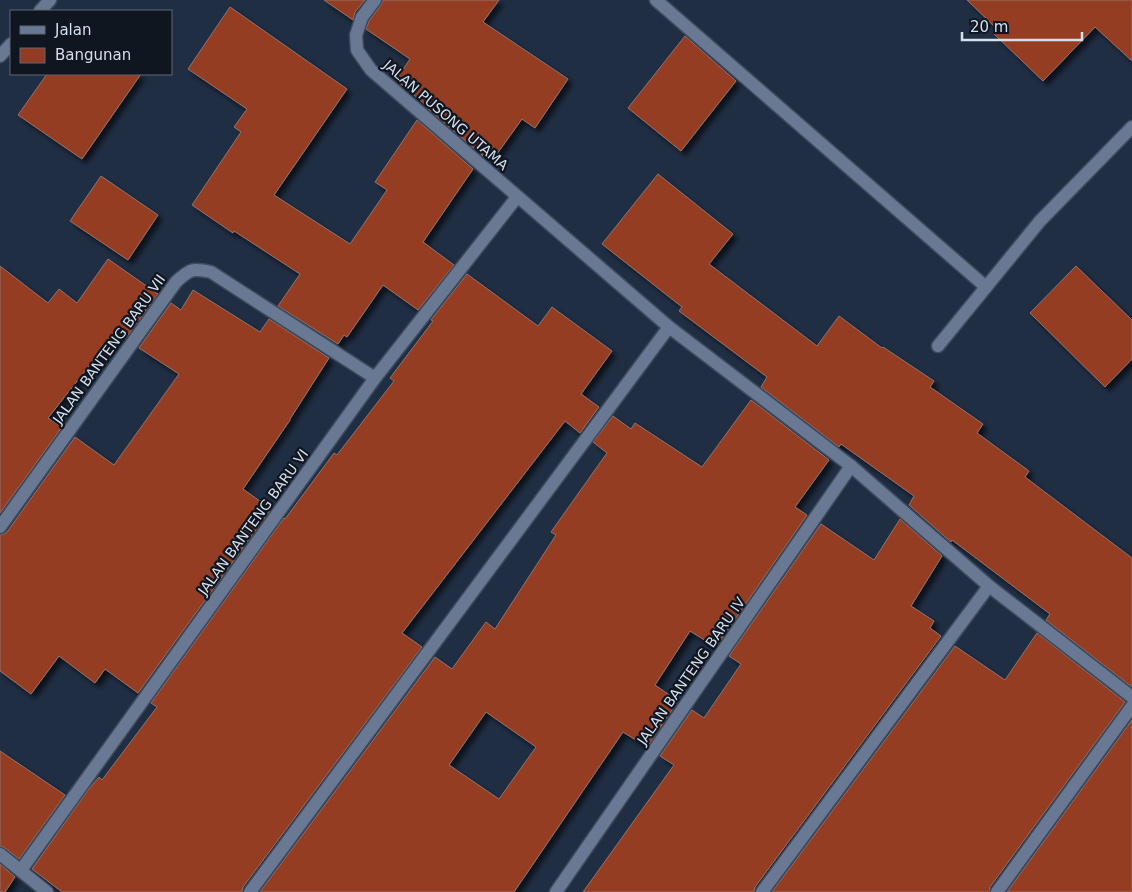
<svg xmlns="http://www.w3.org/2000/svg" width="1132" height="892" viewBox="0 0 1132 892" font-family="'DejaVu Sans',sans-serif">
<style>
.building{fill:#943c23;stroke:#94736a;fill-rule:evenodd;filter:url(#shadow)}
.lines{fill:none;stroke-linecap:round;stroke-linejoin:round}
.street-casing{stroke:#3e4a5d;stroke-width:15}
.street{stroke:#697993;stroke-width:12}
.labels{text-anchor:middle;dominant-baseline:central;stroke-width:4.5;stroke-linejoin:round;paint-order:stroke}
.street-label{font-size:14px;fill:#d5dfed;stroke:#101620}
</style>
<defs>
<filter id="shadow"><feDropShadow dx="4.5" dy="4.5" stdDeviation="2.5" flood-color="#0009"/></filter>
</defs>
<rect width="100%" height="100%" fill="#202e44"/>
<g class="building">
<path d="M324,0H365L355,12L353,20Z"/>
<path d="M383,0H499L483,22L568,79L535,128L522,119L494,158L485,152L483,156L426,107L427,106L396,80L410,59L366,29L369,21L381,5Z"/>
<path d="M967,0H1132V61L1095,27L1043,81L994,34L998,30Z"/>
<path d="M230,7L347,89L274,195L350,244L387,190L375,182L417,120L473,169L423,242L454,265L418,310L383,285L347,337L344,335L338,344L278,306L300,274L234,231L233,233L192,205L241,132L234,127L247,109L188,69Z"/>
<path d="M685,36L736,81L681,151L628,108Z"/>
<path d="M47,74H141L82,159L18,115Z"/>
<path d="M658,174L733,234L709,264L817,346L839,316L882,348L883,347L934,381L930,387L983,424L977,433L1029,471L1025,477L1132,558V687L1046,620L1050,614L952,540L951,542L909,505L914,496L841,444L839,447L761,387L767,377L679,311L682,307L602,244Z"/>
<path d="M101,176L158,215L128,260L70,221Z"/>
<path d="M108,259L158,294L125,339L115,333L48,418L62,427L0,513V266L48,303L59,289L77,303Z"/>
<path d="M1076,266L1132,320V359L1105,387L1030,313Z"/>
<path d="M467,274L538,326L552,307L612,351L581,394L599,407L580,433L565,421L402,633L422,647L243,887L242,892H62L32,869L88,790L99,777L102,780L157,707L151,703L284,518L285,519L334,453L337,455L394,381L390,378L433,321L431,320Z"/>
<path d="M193,290L260,332L269,319L329,358L290,419V420L243,489L271,509L138,693L105,669L95,683L59,656L31,694L0,671V535L4,534L7,532L75,437L114,465L179,374L139,348L171,303L181,310Z"/>
<path d="M751,400L829,460L795,507L807,515L716,647L690,631L655,685L678,701L647,747L623,732L514,892H260L435,657L452,669L486,622L495,629L556,535L551,532L607,453L593,442L613,416L631,429L635,423L702,467ZM486,712L536,747L499,799L449,765Z"/>
<path d="M900,519L942,556L911,606L934,621L930,628L941,636L755,887L754,892H583L674,765L660,756L692,710L704,718L741,664L729,656L821,524L874,560Z"/>
<path d="M1037,633L1125,702L990,887L989,892H772L955,646L1005,680Z"/>
<path d="M1132,720V892H1007Z"/>
<path d="M0,751L65,795L19,859L5,848L0,846Z"/>
<path d="M0,864L15,877L5,892H0Z"/>
</g>
<g class="lines">
<defs>
<g id="street">
<path d="M375,0L362,17L356,35L357,50L371,70L669,327L851,466L989,586L1132,697"/>
<path d="M656,0L986,287"/>
<path d="M40,11L50,0"/>
<path d="M0,56L11,44"/>
<path d="M938,346L1040,221L1132,127"/>
<path d="M0,527L176,282C190,269 192,268 211,272L375,378"/>
<path d="M0,854L47,892"/>
<path d="M21,870L375,378L517,197"/>
<path d="M250,892L669,327"/>
<path d="M556,892L851,466"/>
<path d="M762,892L989,586"/>
<path d="M997,892L1132,706"/>
</g>
</defs>
<use href="#street" class="street-casing"/>
<use href="#street" class="street"/>
</g>
<g class="labels">
<g class="street-label">
<text transform="translate(446 115) rotate(41)">JALAN PUSONG UTAMA</text>
<text transform="translate(109 349) rotate(-54)">JALAN BANTENG BARU VII</text>
<text transform="translate(253 522) rotate(-54)">JALAN BANTENG BARU VI</text>
<text transform="translate(691 671) rotate(-55)">JALAN BANTENG BARU IV</text>
</g>
</g>
<rect x="10" y="10" width="162" height="65" fill="#101620" stroke="#5f6672"/>
<rect x="20" y="26" width="25" height="8" fill="#697993" stroke="#5f6672"/>
<text x="55" y="35" font-size="15" fill="#d5dfed">Jalan</text>
<rect x="20" y="48" width="25" height="15" fill="#943c23" stroke="#5f6672"/>
<text x="55" y="60" font-size="15" fill="#d5dfed">Bangunan</text>
<path d="M962 32v8h120v-8" fill="none" stroke="#d5dfed" stroke-width="2.5"/>
<text x="970" y="32" font-size="15" fill="#d5dfed" stroke="#101620" stroke-width="4" paint-order="stroke">20 m</text>
</svg>
